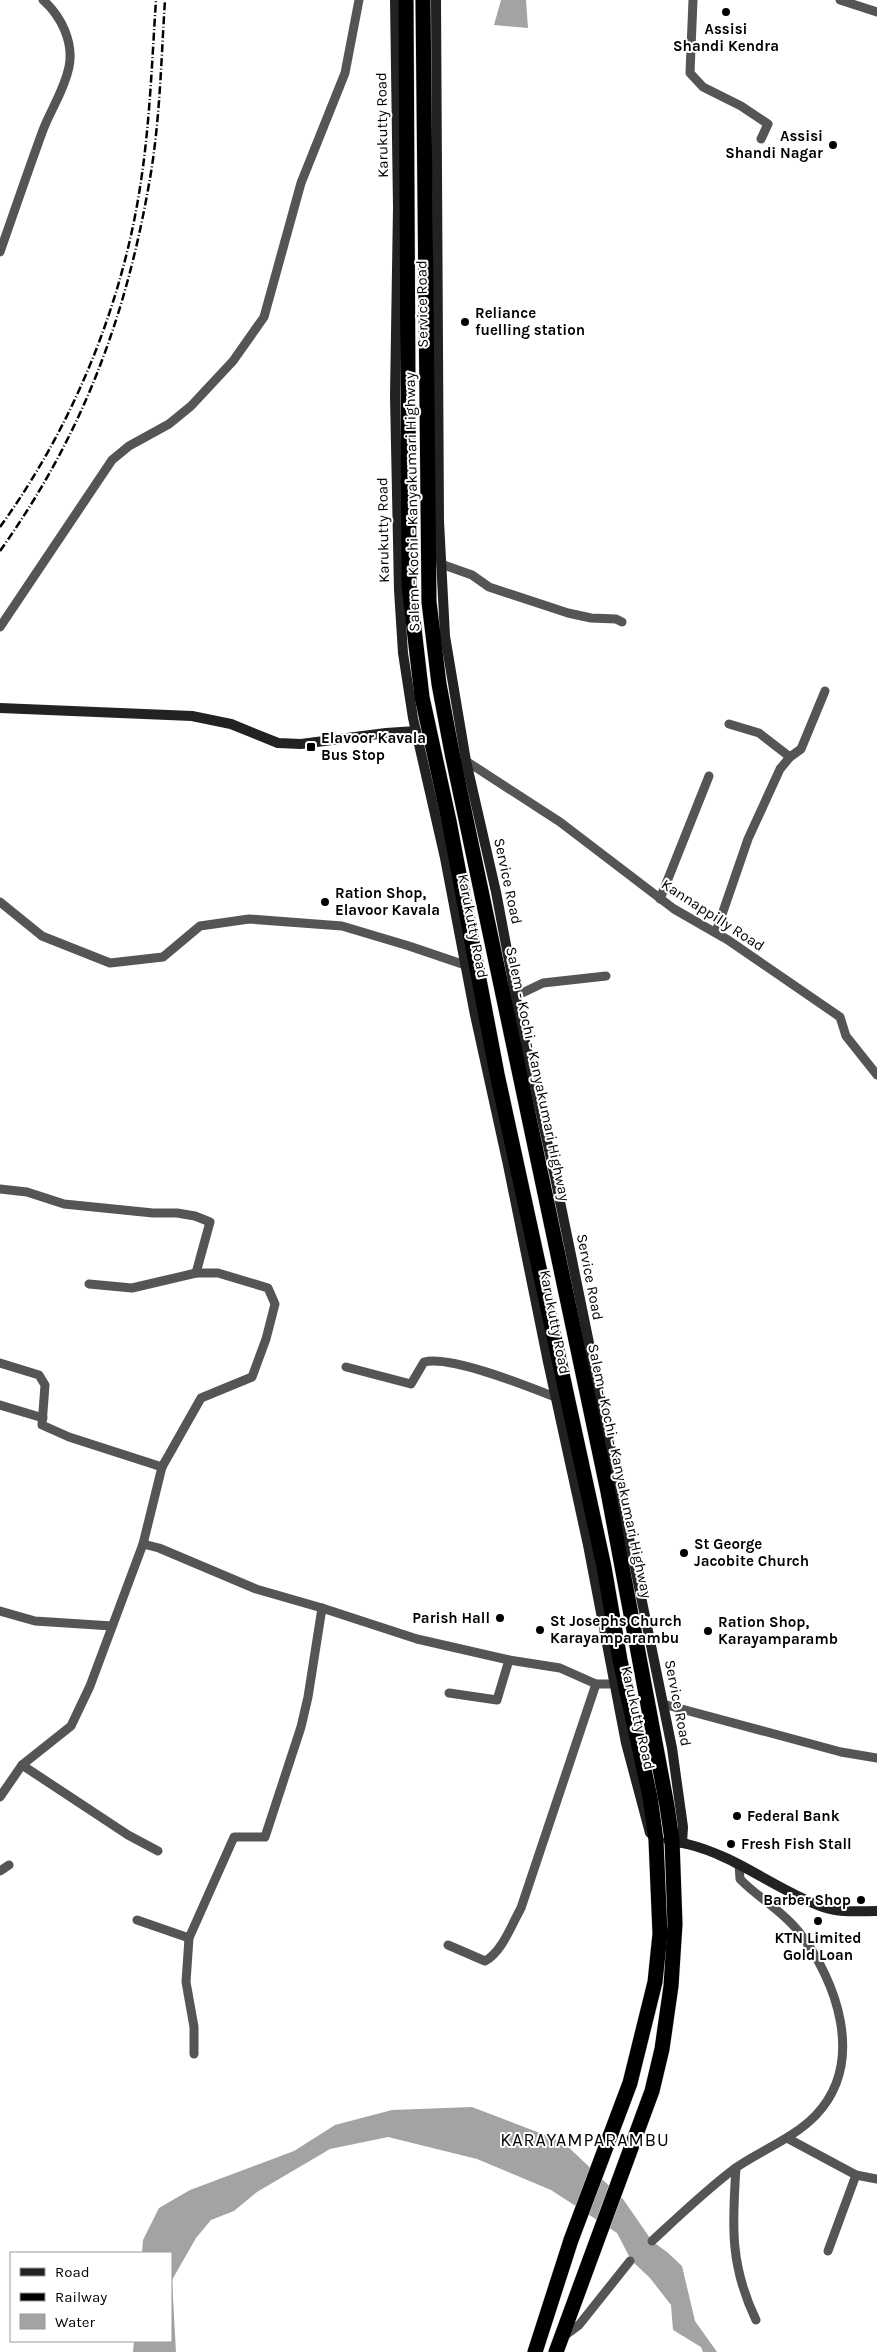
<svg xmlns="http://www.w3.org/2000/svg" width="877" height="2352" viewBox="0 0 877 2352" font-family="Karla,sans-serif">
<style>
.water{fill:#a3a3a3}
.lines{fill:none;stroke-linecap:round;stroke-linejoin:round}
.highway-casing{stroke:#dbdbdb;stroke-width:16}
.street{stroke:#555;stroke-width:9}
.secondary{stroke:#222;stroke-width:10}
.highway{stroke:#000;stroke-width:15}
.rail{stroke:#000;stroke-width:2.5;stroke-dasharray:8 2.5 1 2.5;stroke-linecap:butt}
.poi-dot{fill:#000;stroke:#fff;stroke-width:2}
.labels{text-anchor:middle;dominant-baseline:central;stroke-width:4;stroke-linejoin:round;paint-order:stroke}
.poi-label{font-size:15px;font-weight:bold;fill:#000;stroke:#fff;text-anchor:start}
.street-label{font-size:15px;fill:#000;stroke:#fff}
.quarter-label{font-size:18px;letter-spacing:1px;fill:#000;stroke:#fff}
</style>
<rect width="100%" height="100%" fill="#fff"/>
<g class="water">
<path d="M501,0H526L528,28L494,25Z"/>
<path d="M472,2107L563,2142L623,2199L652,2241L667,2252L682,2266L695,2321L717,2352H703L701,2347L673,2330L671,2305L650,2278L631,2260L617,2233L551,2190L477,2159L388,2137L330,2149L257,2192L234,2211L211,2220L196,2238L172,2280L176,2352H133L134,2341H171V2253H142L143,2240L159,2208L190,2190L294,2151L335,2125L392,2110Z"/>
</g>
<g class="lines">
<defs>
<g id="highway">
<path d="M406,0L409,585L422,697L449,821L497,1074L604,1567L620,1660L650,1797L656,1840L660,1934L655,1982L630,2083L571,2240L535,2352"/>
<path d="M423,0L429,602L439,684L452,753L608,1492L667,1806L672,1840L675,1924L671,1986L662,2049L652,2091L556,2352"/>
</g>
</defs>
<use href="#highway" class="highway-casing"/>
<g class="street">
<path d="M693,0L690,73L703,87L741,106L768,124L761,139"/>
<path d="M840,0L877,12"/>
<path d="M0,252C14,212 28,171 43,130C51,109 64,91 69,67C74,42 61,16 43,0"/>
<path d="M441,564L472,575L489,587L568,613L591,618L616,619L622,622"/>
<path d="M0,627L112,460L129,446L169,424L191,406L233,361L264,317L301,183L345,73L359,0"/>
<path d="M729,724L759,733L790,757"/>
<path d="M466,761L560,822L674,909L728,940L840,1017L846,1036L877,1075"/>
<path d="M660,899L709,776"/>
<path d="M0,902L42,936L110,963L163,957L200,926L249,919L342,926L409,946L465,965"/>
<path d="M716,932L748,839L780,769L790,757L801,749L825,691"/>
<path d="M516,996L543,983L606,976"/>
<path d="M0,1189L27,1192L64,1204L153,1213H177L195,1216L210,1222L196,1273"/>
<path d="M89,1284L132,1288L196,1273H218L268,1288L275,1304L266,1339L252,1377L201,1398L162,1467L143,1544"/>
<path d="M0,1363L39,1375L45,1385L42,1425L69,1437L162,1467"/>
<path d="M346,1367L411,1384L424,1362C451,1355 529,1387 555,1397"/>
<path d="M0,1405L43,1418"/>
<path d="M0,1611L35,1621L112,1626"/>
<path d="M449,1693L497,1700L509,1660"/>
<path d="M663,1704L841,1752L877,1758"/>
<path d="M22,1765L128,1835L158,1851"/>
<path d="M0,1797L22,1765L71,1726L90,1686L143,1544L159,1548L256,1589L322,1608L417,1639L509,1660L560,1668L596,1684H614"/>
<path d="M0,1871L9,1865"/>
<path d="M137,1920L189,1938L234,1837H265L301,1727L308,1697L322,1608"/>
<path d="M189,1938L186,1982L194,2027V2054"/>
<path d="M448,1945L485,1961C502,1952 512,1924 521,1908L596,1684"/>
<path d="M787,2138L856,2175L877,2179"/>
<path d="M736,2168C732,2226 730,2266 756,2320"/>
<path d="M652,2241C679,2216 705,2191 734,2169C761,2150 793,2139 816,2115C866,2062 837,1981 799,1932C782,1910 758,1898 740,1879L739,1864"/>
<path d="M828,2251L856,2175"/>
<path d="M564,2336L579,2325L630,2261"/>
</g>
<g class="secondary">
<path d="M395,0L398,207L395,396L399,590L403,653L413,718L445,858L475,1015L508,1165L548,1362L588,1545L626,1743L650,1833"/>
<path d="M436,0L439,521L445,636L466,761L496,892L521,1024L555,1177L672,1748L683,1827L682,1843"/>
<path d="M0,708L192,716L231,724L278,743L301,744L386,733L416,731"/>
<path d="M668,1840C675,1840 681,1843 687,1844C737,1856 776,1890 823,1907C840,1913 859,1911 877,1911"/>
</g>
<use href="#highway" class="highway"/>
<g class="rail">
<path d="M0,527C73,426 123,304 141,181C150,121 152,60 156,0"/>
<path d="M0,551C81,437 125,321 149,184C160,124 161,61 165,0"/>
</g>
</g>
<g class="poi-dot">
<circle cx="726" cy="12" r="5"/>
<circle cx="833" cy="145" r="5"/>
<circle cx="465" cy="322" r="5"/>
<rect x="306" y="742" width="10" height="10" rx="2.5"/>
<circle cx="325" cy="902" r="5"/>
<circle cx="684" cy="1553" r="5"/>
<circle cx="500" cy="1618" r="5"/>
<circle cx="540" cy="1630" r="5"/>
<circle cx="708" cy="1631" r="5"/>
<circle cx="737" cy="1816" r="5"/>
<circle cx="731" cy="1844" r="5"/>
<circle cx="861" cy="1900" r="5"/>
<circle cx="818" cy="1921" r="5"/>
</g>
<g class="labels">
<g class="poi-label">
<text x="726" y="29" text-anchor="middle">Assisi<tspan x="726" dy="17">Shandi Kendra</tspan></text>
<text x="823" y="136" text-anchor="end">Assisi<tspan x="823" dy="17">Shandi Nagar</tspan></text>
<text x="475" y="313">Reliance<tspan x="475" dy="17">fuelling station</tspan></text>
<text x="321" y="738">Elavoor Kavala<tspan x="321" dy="17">Bus Stop</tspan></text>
<text x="335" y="893">Ration Shop,<tspan x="335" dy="17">Elavoor Kavala</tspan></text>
<text x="694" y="1544">St George<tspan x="694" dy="17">Jacobite Church</tspan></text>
<text x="490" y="1618" text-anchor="end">Parish Hall</text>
<text x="550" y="1621">St Josephs Church<tspan x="550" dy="17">Karayamparambu</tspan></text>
<text x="718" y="1622">Ration Shop,<tspan x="718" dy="17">Karayamparamb</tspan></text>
<text x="747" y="1816">Federal Bank</text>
<text x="741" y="1844">Fresh Fish Stall</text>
<text x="851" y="1900" text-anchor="end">Barber Shop</text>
<text x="818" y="1938" text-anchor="middle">KTN Limited<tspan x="818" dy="17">Gold Loan</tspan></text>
</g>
<g class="street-label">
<text transform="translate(382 125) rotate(-91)">Karukutty Road</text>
<text transform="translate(422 304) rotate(-91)">Service Road</text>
<text transform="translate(412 502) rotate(-91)">Salem - Kochi - Kanyakumari Highway</text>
<text transform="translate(383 530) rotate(-91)">Karukutty Road</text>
<text transform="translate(508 881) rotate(78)">Service Road</text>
<text transform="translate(713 915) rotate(33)">Kannappilly Road</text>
<text transform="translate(473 926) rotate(79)">Karukutty Road</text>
<text transform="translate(538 1074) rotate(78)">Salem - Kochi - Kanyakumari Highway</text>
<text transform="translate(590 1277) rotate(79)">Service Road</text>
<text transform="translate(555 1322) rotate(79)">Karukutty Road</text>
<text transform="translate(620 1471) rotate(78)">Salem - Kochi - Kanyakumari Highway</text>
<text transform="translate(678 1703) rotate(79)">Service Road</text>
<text transform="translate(638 1718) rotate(77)">Karukutty Road</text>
</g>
<g class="quarter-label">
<text x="585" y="2140">KARAYAMPARAMBU</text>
</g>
</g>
<rect x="10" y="2252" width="162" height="90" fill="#ffffff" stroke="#999999"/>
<rect x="20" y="2268" width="25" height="8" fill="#222222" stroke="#999999"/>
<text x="55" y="2277" font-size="15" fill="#000000">Road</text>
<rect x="20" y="2293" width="25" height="8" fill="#000000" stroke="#999999"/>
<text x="55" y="2302" font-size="15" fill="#000000">Railway</text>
<rect x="20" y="2314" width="25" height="15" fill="#a3a3a3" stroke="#999999"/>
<text x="55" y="2327" font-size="15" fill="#000000">Water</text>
</svg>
